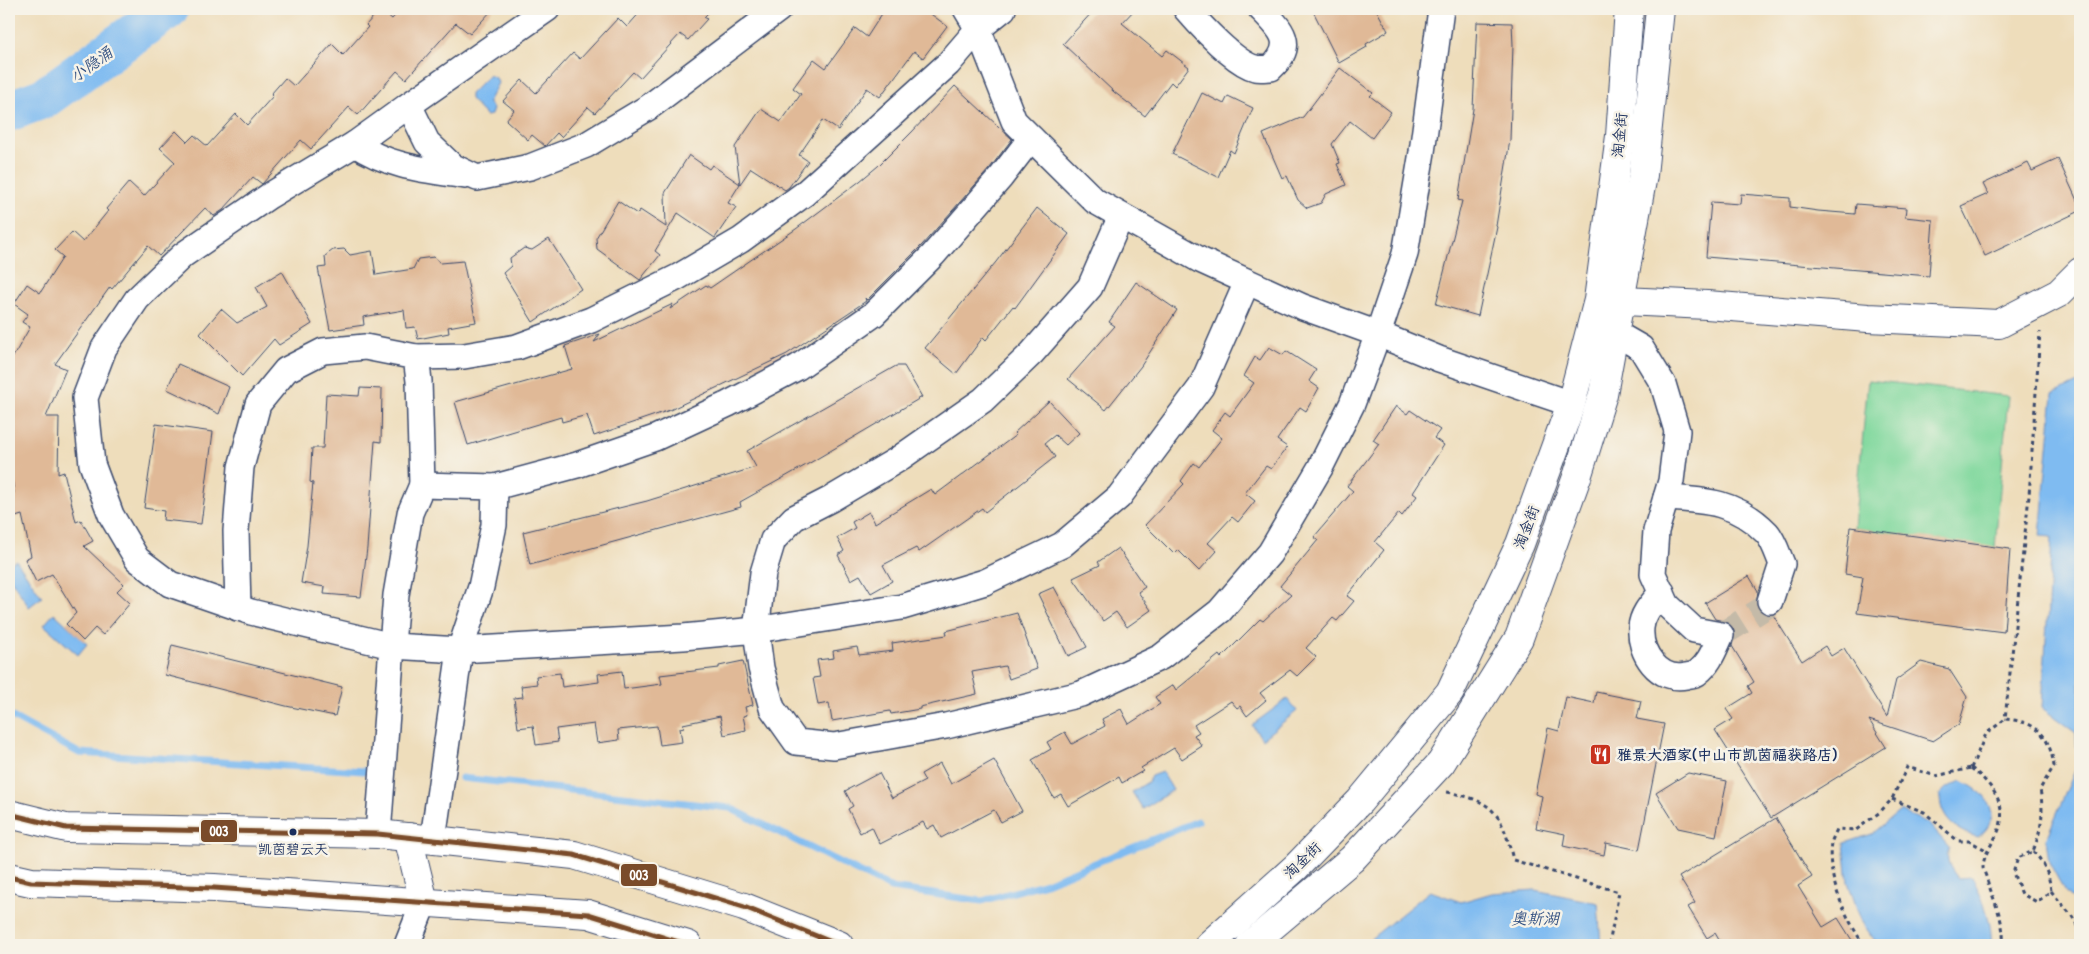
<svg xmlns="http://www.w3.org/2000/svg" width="2089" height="954" viewBox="0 0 2089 954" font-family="'Patrick Hand','LXGW WenKai TC',sans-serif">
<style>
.green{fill:#80d89d;stroke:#4e847e}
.water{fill:#7fbbf1;stroke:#4d75a8}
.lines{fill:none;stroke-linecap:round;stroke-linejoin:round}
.stream{stroke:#7fbbf1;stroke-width:7}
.river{stroke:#7fbbf1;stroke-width:41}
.building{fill:#e0b997}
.street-tunnel{stroke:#c4baa8;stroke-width:25;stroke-dasharray:25 12;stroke-linecap:butt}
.street-casing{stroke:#3b496c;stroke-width:28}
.secondary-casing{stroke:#3b496c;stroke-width:30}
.path{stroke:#3b496c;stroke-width:3;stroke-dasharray:4 4;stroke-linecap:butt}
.street{stroke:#fff;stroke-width:25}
.secondary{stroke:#fff;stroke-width:28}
.bus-1-casing{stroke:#f7f3e8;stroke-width:9}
.bus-1{stroke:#7a4b2a;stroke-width:5}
.bus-dot{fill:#1b2f5e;stroke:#f7f3e8;stroke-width:2}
.labels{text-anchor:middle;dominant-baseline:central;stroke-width:5;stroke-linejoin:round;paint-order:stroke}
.bus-label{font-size:14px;fill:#1b2f5e;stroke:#f7f3e8}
.street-label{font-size:15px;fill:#1b2f5e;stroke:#f7f3e8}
.poi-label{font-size:15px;font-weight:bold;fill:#1b2f5e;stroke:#f7f3e8;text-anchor:start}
.water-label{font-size:16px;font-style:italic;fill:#345283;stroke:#f7f3e8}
.line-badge{stroke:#f7f3e8;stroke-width:2}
.badge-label{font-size:14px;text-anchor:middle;font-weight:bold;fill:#fff}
</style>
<rect width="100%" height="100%" fill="#f7f3e8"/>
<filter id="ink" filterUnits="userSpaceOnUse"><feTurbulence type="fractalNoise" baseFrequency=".02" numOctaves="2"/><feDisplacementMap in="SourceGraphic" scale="10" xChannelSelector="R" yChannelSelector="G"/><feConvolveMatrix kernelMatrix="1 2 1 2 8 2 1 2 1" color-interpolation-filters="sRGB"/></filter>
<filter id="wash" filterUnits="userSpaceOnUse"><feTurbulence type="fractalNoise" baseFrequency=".0096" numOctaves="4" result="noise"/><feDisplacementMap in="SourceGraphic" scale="20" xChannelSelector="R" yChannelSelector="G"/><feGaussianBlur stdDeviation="1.12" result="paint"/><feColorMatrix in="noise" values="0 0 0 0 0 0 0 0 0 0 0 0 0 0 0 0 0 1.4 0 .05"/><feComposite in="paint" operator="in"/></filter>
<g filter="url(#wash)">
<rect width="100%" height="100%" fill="#edb"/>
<path class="green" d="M1868,380L2008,396L1995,548L1854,528Z"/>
<g class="water">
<path d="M489,75L496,78L498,83L488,102L493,109L491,115L486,116L470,99V94Z"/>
<path d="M2080,382V909L2064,890L2049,862L2046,839L2077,766L2076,733L2042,708L2052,537L2040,536L2053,394Z"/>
<path d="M16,560L42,597L29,607L9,576V565Z"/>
<path d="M54,613L87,644L78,655L44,625Z"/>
<path d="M1287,699L1297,711L1262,739L1252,725Z"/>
<path d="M1162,772L1173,790L1143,809L1132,792L1148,782L1151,776Z"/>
<path d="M1961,781C1986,791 2006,816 1978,837C1956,832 1939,818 1940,794L1946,788Z"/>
<path d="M1900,811L1928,823L1949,847C1945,861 1950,868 1958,878L1972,877C1982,898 1993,921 1991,945H1878L1861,921L1848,882L1844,843L1872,834Z"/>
<path d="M1535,890L1598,903L1601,945H1363L1430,891L1461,902L1492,893Z"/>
</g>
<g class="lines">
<g class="stream">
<path d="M9,715L79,753L364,771"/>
<path d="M462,778L730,808L891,888L982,901L1046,883L1198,821"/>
</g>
<path class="river" d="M9,111L44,98L168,9"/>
</g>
<g id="blocks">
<g class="building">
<path d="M380,9L392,19L401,9H493L470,34L456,23L406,79L397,71L358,115L349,107L311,149L301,140L262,184L253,177L223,210L214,216L205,208L159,256L148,246L112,289L110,287L55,364L66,369L46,417H59L58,474L64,472L76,522L81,520L93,541L84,546L124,584L117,591L130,603L103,635L95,628L83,641L66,624L76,613L52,574L36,582L25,559L31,556L22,515L9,519V493H14L10,460H9V355L13,357L30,327L22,322L28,314L14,304L27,284L40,293L63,257L55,250L72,232L83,242L108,211L106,209L129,182L144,196L175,162L160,148L176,131L187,142L194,135L207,146L236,114L247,125L273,96L271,94L285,78L294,86L332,44L343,55L368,27L366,25Z"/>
<path d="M643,9H712L704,17L707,19L688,40L680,34L640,78L633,72L595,113L588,107L561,137L557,133L545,146L532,135L528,140L506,120L514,110L503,101L522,80L536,93L573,53L580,59L618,18L627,27Z"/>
<path d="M885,9H924L947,26L923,58L914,51L880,97L867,88L838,130L823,120L799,155L808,161L789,187L785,190L751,168L740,184L735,147L761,109L781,122L801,94L793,88L814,59L826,68L855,28L867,37Z"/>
<path d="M1095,9H1135L1122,23L1162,56L1167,50L1189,67L1175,86L1171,82L1145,116L1114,92L1063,44Z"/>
<path d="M1312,9H1376L1388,31L1366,44L1367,47L1339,63Z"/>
<path d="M1477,22L1512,23L1513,45L1510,140L1496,226L1497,227L1478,316L1436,304L1462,201L1458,200L1473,109Z"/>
<path d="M1340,68L1373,93L1370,96L1391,112L1372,138L1350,121L1332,144L1340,163L1337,164L1346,185L1326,194L1321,203L1307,208L1298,200L1287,176L1282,178L1263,134L1303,117Z"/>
<path d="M955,86L1012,139L990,168L922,245L867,300L865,298L866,301L787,354L670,410L594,436L587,415L562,422L561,417L468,445L455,402L572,369L565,346L600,334L594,342L673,304L670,309L706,285L710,288L796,229L860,181L878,166L912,132Z"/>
<path d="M1202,93L1224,104L1228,96L1253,108L1234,153L1230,150L1218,177L1172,154Z"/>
<path d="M689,155L709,169L712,165L740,184L728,203L736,207L715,238L678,213L655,251L660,255L640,280L597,249L596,238L618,201L637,214L640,210L666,227L665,193Z"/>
<path d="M2058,159L2080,207V211L1985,256L1961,206L1988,194L1983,184L2028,163L2032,171Z"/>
<path d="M1741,194L1790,198V207L1818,211L1855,214L1856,204L1906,208L1905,217L1933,220L1929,276L1706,257L1711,202L1740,204Z"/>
<path d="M1037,208L1069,234L1015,308L1013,306L986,340L983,337L956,374L925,348L996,262Z"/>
<path d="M549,239L581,289L533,322L503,273L511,266L510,258L524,248L532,250Z"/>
<path d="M344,249L350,255L372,251L376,275L413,269L418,259L434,257L441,263L463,261L476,322L448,327L449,333L418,339L415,327L406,328L404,310L363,317L364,325L330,330L318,268L326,267L325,256L333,250Z"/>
<path d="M282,271L312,324L279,345L274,339L242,376L200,334L221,309L237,323L267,307L256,287Z"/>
<path d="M1136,282L1177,310L1141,366L1106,410L1068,379L1115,326L1109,322Z"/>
<path d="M1269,347L1283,355L1286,351L1316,370L1309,381L1319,388L1306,411L1300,407L1277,440L1287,447L1271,469L1266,466L1245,493L1255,501L1238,522L1232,517L1208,543L1217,551L1199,571L1178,550L1174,554L1145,525L1184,484L1181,481L1194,463L1199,467L1222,438L1212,430L1225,412L1230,416L1254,383L1244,376L1255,357L1260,360Z"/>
<path d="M178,364L229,387L219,414L167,389Z"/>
<path d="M896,366H904L922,397L808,464L740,502L741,507L530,565L523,532L647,501L756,467L747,451Z"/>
<path d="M360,388L382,389L381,442L375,441L367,548L361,597L324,594L325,587L301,583L307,546L313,483L310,482L312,448H323L326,394L359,396Z"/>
<path d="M1049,401L1079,433L1066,445L1055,435L1045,443L1055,457L985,512L982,508L919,552L916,548L883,565L892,581L871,593L860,575L851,580L838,555L844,551L837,538L855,528L852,522L869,512L875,523L931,489L935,495L1016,435L1014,433Z"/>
<path d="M1396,406L1407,414L1410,410L1440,430L1434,438L1444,445L1413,493L1417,496L1402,516L1399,513L1375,542L1384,550L1347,596L1354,601L1337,621L1333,618L1306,648L1316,657L1297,676L1290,670L1260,693L1266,700L1247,716L1240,706L1237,708L1231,701L1194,725L1199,732L1194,735L1202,746L1182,759L1174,748L1141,768L1143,771L1122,783L1119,777L1068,806L1061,794L1054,798L1032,760L1051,749L1047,742L1065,732L1072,744L1105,726L1102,719L1121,709L1129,724L1160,704L1155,697L1173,685L1176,690L1219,655L1221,658L1260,619L1263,621L1291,595L1280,586L1318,540L1314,537L1353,491L1347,486L1379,444L1373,440Z"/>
<path d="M156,424L213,432L201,524L163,520L164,511L144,508Z"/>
<path d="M1850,527L2010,549L2004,632L1857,613L1863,577L1845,574Z"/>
<path d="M1118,548L1145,587L1138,592L1151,610L1127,627L1116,612L1103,621L1073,578L1100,565L1098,562Z"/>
<path d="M1749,576L1758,591L1756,604L1759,610L1765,614L1773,615L1802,661L1825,646L1831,656L1844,648L1887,717L1896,680L1921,662L1949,669L1967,697L1959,724L1933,741L1869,720L1886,747L1771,818L1715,730L1733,719L1726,709L1752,693L1748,686L1754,682L1732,646L1735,633L1732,625L1724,621L1715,619L1705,603Z"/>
<path d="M1054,587L1087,647L1068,656L1038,594Z"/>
<path d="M1017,613L1037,669L1009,679L1005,666L972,672L977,694L920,707V709L891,714L890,711L832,721L829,703L818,705L813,678L820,677L817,660L834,658L833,651L857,647L859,655L893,651L892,643L947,635L946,631Z"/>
<path d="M172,645L342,687L335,716L286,706L165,675Z"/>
<path d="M743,661L753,705L745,707L747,715L743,716L746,730L724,735L720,716L683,724L684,727L680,728L682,742L660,745L657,726L618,730L619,740L597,743L594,724L556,729L558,742L536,745L533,726L518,728L514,698L523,697L521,686L537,684L536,676L560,673L562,687L599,682L598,674L622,671L624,689L662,684L660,675L719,668V666Z"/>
<path d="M1596,692L1641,701L1637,719L1664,724L1639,850L1606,843L1604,855L1563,846L1565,834L1536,828L1542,796L1535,794L1548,728L1559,731L1566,697L1594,703Z"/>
<path d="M994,760L1022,811L1001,822L994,810L941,838L934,825L927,829L923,822L880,844L872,827L860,833L848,809L853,806L845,791L879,773L892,798L925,781L921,774L940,763L951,784Z"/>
<path d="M1688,773L1727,781L1716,836L1678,828L1656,793Z"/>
<path d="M1776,818L1812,877L1798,886L1823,927L1838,918L1855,945H1722L1715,933L1707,938L1688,907L1695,903L1679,877Z"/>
</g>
</g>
</g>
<g filter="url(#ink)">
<use href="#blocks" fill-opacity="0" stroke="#3b496c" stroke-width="1"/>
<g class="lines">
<path class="street-tunnel" d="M1721,635L1767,606L1770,601"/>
<defs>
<g id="street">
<path d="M547,9L409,105L427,142L452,166L477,178L530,167L586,145L649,107L779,9"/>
<path d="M966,9L978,29L1014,121L1095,201L1200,260L1303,307L1378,334L1439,359L1571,404"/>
<path d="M1186,9C1200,25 1235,63 1255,68C1260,69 1267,68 1271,68C1297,44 1281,29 1261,9"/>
<path d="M409,105L355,144C389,167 426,170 465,176"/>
<path d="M355,144L269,196L183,255L137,299L104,348L85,398L92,464L111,515L137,559L170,584L251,612L392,646L378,834"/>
<path d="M1121,216L1090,287L1032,353L983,400L897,460L831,499L794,518L773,540L763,573L756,630L761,668L772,708L796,742L834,746L946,726L1081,694L1161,657L1220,611L1270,553L1320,468L1352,404L1378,334L1405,254L1422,152L1441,9"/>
<path d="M1615,333L1641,348L1663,384L1677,431L1671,481L1656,531L1653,574L1667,605L1694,630L1721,635C1714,650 1710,663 1697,673C1694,675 1690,675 1686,676C1659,682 1639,653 1641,628C1642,613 1653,603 1662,592"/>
<path d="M416,357L464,356L517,347L591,320L678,277L741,240L804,194L948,64L978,29L1003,9"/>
<path d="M422,485L495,487L494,525L481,587L460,650L392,646L396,595L410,513Z"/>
<path d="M495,487L577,465L655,438L728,404L798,367L874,314L933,255L1001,177L1031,138"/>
<path d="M1666,498C1706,500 1737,502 1767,533C1774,541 1778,555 1782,564L1770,601"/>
<path d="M238,608L236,531L241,467L258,404L286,370L323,351L365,347L416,357L419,381L422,485"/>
<path d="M433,839L460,650L683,637L756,630L902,607L985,582L1062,545L1119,497L1201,387L1247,282"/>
<path d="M407,945L424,902"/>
</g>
<g id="secondary">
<path d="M1603,300L1707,305L1868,318L1999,324L2059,293L2080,272"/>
<path d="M9,814L66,828L378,834L574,855L744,907L839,945"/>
<path d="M408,837L424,902"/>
<path d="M9,877L31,882L214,888L588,914L688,945"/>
<path d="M1209,945L1296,867L1360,801L1450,692L1520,544L1571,404L1598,300L1620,136L1629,9"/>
<path d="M1250,945L1352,859L1441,763L1519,638L1578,474L1603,394L1643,175L1660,9"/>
</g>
</defs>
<use href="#street" class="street-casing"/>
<use href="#secondary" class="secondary-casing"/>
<g class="path">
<path d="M1971,768C1993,785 2011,808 1996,836C1991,846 1983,856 1983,868C1984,872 1987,878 1988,883C1995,903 2005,924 2003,945"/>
<path d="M1971,768L1986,734L2005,719"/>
<path d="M1447,792C1495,801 1502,814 1513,860L1619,892L1609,945"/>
<path d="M1892,799L1924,812L1958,841H1969L1988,851"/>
<path d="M2033,851C2045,864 2049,874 2051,891L2037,902L2022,894L2013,873L2018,858L2033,851C2042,829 2044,812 2040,789L2054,766C2049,734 2037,722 2005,719L2029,496L2040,332"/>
<path d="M2051,891L2072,916L2080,930"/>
<path d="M1864,945C1846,919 1826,876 1831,844C1832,839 1835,834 1837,829L1856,830L1880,812L1892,799L1907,767L1936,776L1971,768"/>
</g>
<use href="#street" class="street"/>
<use href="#secondary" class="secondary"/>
<defs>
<g id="bus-1">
<path d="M9,814L66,828L378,834L574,855L744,907L839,945"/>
<path d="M9,877L31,882L214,888L588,914L688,945"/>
</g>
</defs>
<use href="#bus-1" class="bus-1-casing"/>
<use href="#bus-1" class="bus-1"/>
</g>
</g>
<defs>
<symbol id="restaurant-square" viewBox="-11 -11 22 22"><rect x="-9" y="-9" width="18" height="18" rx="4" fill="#c8321e" stroke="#f7f3e8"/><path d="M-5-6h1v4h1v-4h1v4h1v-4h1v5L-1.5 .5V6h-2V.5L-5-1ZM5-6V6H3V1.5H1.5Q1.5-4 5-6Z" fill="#fff"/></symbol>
</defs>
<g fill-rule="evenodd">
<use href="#restaurant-square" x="1588" y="742" width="25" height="25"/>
</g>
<circle class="bus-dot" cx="293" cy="832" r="4.5"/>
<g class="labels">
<g class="bus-label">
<text x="293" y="848">凯茵碧云天</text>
</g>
<g class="street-label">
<text transform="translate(1619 135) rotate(-85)">淘金街</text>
<text transform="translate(1526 527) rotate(-69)">淘金街</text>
<text transform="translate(1302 860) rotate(-44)">淘金街</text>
</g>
<g class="poi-label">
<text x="1617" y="754">雅景大酒家(中山市凯茵福获路店)</text>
</g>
<g class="water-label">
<text transform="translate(91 64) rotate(-36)">小隐涌</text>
<text x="1535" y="918">奥斯湖</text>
</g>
</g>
<g class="line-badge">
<rect x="200" y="819" width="38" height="24" rx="5" fill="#7a4b2a"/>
<rect x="620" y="863" width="38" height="24" rx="5" fill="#7a4b2a"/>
</g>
<g class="badge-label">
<text x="219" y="836">003</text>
<text x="639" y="880">003</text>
</g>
<rect width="2089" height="954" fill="none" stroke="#f7f3e8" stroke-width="30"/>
</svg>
